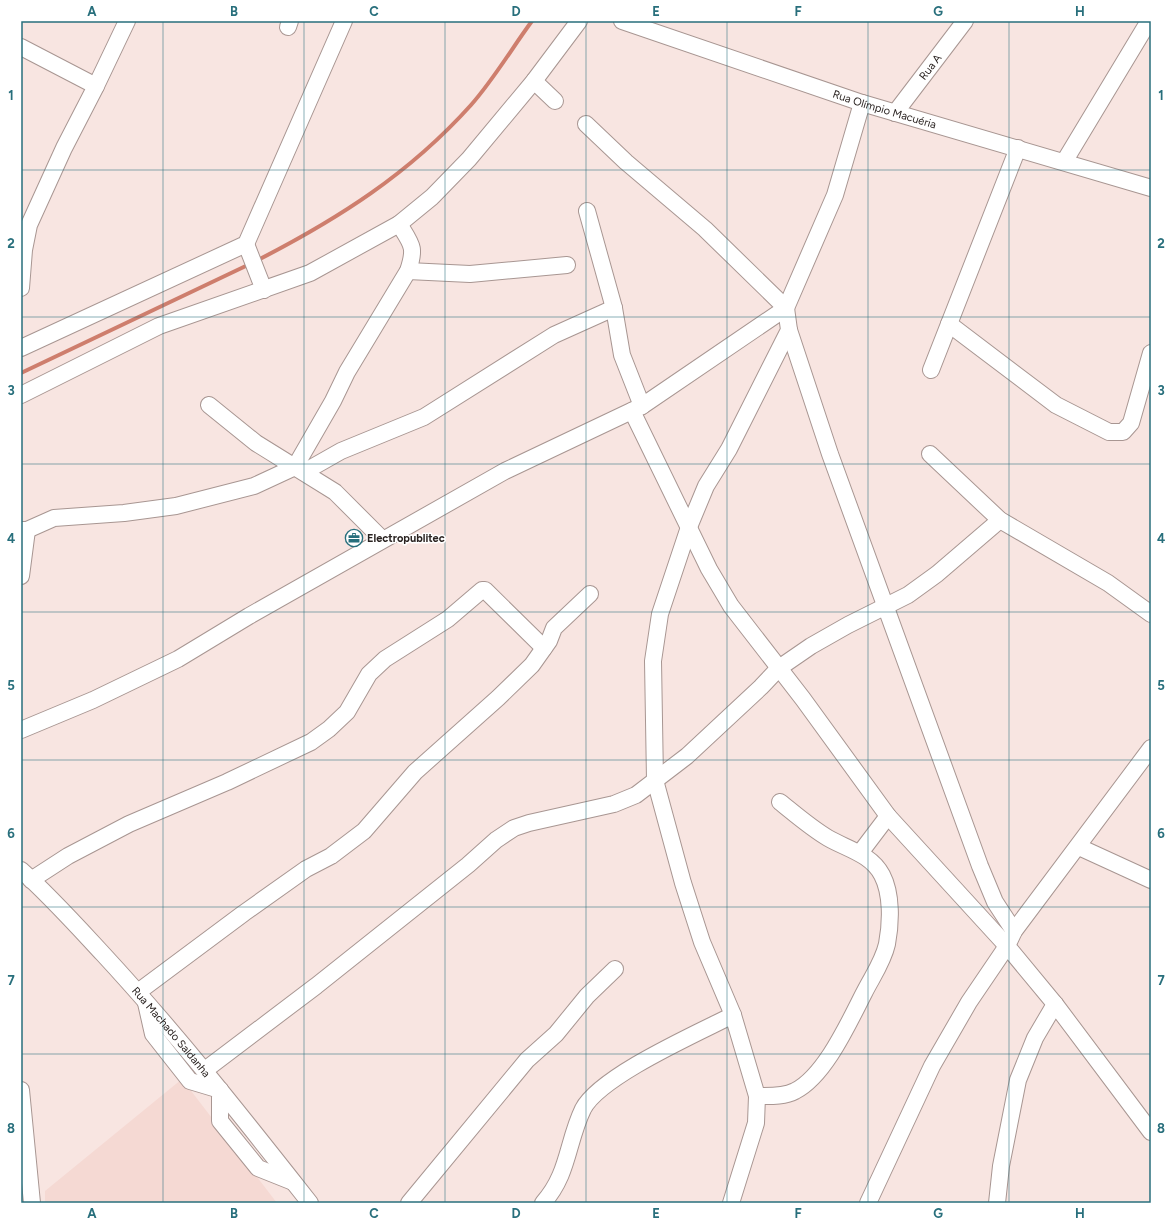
<svg xmlns="http://www.w3.org/2000/svg" width="1172" height="1224" viewBox="0 0 1172 1224" font-family="Figtree,sans-serif">
<style>
.built{fill:#f5d9d3}
.lines{fill:none;stroke-linecap:round;stroke-linejoin:round}
.stream{stroke:#ce7e6d;stroke-width:4}
.minor-casing{stroke:#a89692;stroke-width:18}
.minor{stroke:#fff;stroke-width:16}
.grid{fill:none;stroke:#286f7c;stroke-width:1;stroke-opacity:0.55}
.labels{text-anchor:middle;dominant-baseline:central;stroke-width:3;stroke-linejoin:round;paint-order:stroke}
.street-label{font-size:11px;fill:#2a2321;stroke:#fff}
.poi-label{font-size:11px;font-weight:bold;fill:#2a2321;stroke:#fff;text-anchor:start}
.neatline{fill:none;stroke:#286f7c;stroke-width:1.5}
.grid-label{font-size:13px;text-anchor:middle;font-weight:bold;fill:#286f7c}
</style>
<rect width="100%" height="100%" fill="#f8e5e1"/>
<path class="built" d="M182,1079L277,1203H45V1191Z"/>
<g class="lines">
<g class="stream">
<path d="M256,261C338,219 409,174 471,105C494,79 512,48 532,21"/>
<path d="M21,373L250,264"/>
</g>
<defs>
<g id="minor">
<path id="s1" d="M622,21L862,103L1151,188"/>
<path d="M288,27L290,21"/>
<path d="M21,47L96,86"/>
<path d="M534,81L555,101"/>
<path id="s2" d="M895,113L965,21"/>
<path d="M586,124L626,162L705,229L786,308L789,330L729,449L706,486L689,527L660,614L653,661L655,780L661,802L683,883L702,942L733,1015L757,1096L756,1123L731,1203"/>
<path d="M1064,162L1149,21"/>
<path d="M587,211L614,308L622,355L642,406"/>
<path d="M246,244L264,290"/>
<path d="M408,271L470,274L567,265"/>
<path d="M21,288L24,250L29,225L64,148L96,86L127,21"/>
<path d="M949,324L1056,405L1109,432H1123L1131,423L1151,353"/>
<path d="M789,330L830,454L980,866L995,902L1014,931"/>
<path d="M21,348L246,244L344,21"/>
<path d="M931,370L1018,148"/>
<path d="M21,395L159,326L310,273L399,224L432,197L469,159L534,81L579,21"/>
<path d="M209,405L256,443L335,492L382,539"/>
<path d="M632,411L709,569L731,606L803,699L888,816L1007,946L1055,1004L1151,1132"/>
<path d="M930,454L1000,520L1108,583L1151,614"/>
<path d="M304,472L341,451L424,417L554,335L614,308"/>
<path d="M21,530H27L54,518L124,513L176,506L254,486L295,467L333,401L347,372L408,271C416,247 412,245 399,224"/>
<path d="M21,576L27,530"/>
<path d="M21,730L93,700L178,659L249,616L505,471L642,406L786,308L835,195L862,103"/>
<path d="M1079,847L1151,880"/>
<path d="M860,853L888,816"/>
<path id="s3" d="M21,870C50,896 77,926 103,954C177,1034 243,1118 310,1203"/>
<path d="M31,880L68,856L129,824L227,782L311,742L329,729L347,712L369,674L385,659L448,619L482,590H485L544,648"/>
<path d="M138,992L244,913L306,869L331,856L364,831L415,772L498,698L532,665L549,641L554,628L590,594"/>
<path d="M146,1003L153,1034L190,1081L220,1090V1121L258,1168L293,1182"/>
<path d="M205,1070L316,986L468,865L496,840L514,828L529,823L614,804L636,795L687,756L761,687L779,668L811,646L848,625L908,595L937,574L1000,520"/>
<path d="M21,1090L32,1203"/>
<path d="M757,1096C769,1096 784,1097 795,1091C825,1076 849,1022 864,993C872,977 883,962 887,944C891,923 892,894 882,875C871,854 847,849 828,838C811,828 795,814 780,802"/>
<path d="M409,1203L527,1060L556,1034L587,996L615,969"/>
<path d="M543,1203C569,1174 567,1142 583,1109C600,1076 698,1033 733,1015"/>
<path d="M868,1203L932,1066L969,1002L1007,946L1014,931L1151,748"/>
<path d="M997,1203L1001,1166L1018,1080L1035,1038L1055,1004"/>
</g>
</defs>
<use href="#minor" class="minor-casing"/>
<use href="#minor" class="minor"/>
</g>
<path class="grid" d="M163,21V1203M304,21V1203M445,21V1203M586,21V1203M727,21V1203M868,21V1203M1009,21V1203M21,170H1151M21,317H1151M21,464H1151M21,612H1151M21,760H1151M21,907H1151M21,1054H1151"/>
<defs>
<symbol id="office-ring" viewBox="-11 -11 22 22"><circle r="9.5" fill="#fff" stroke="#286f7c" stroke-width="1.5"/><path d="M-6-3h4V-5.5h4V-3h4V5H-6ZM-1-4.5V-3h2v-1.5ZM-6 0V1H6V0Z" fill="#286f7c"/></symbol>
</defs>
<g fill-rule="evenodd">
<use href="#office-ring" x="344" y="528" width="20" height="20"/>
</g>
<g class="labels">
<g class="street-label">
<text stroke="none"><textPath href="#s2" startOffset="58">Rua A</textPath></text>
<text stroke="none"><textPath href="#s1" startOffset="277">Rua Olímpio Macuéria</textPath></text>
<text stroke="none"><textPath href="#s3" startOffset="221">Rua Machado Saldanha</textPath></text>
</g>
<g class="poi-label">
<text x="367" y="538">Electropublitec</text>
</g>
</g>
<rect width="1172" height="1224" fill="none" stroke="#ffffff" stroke-width="44"/>
<rect x="22" y="22" width="1128" height="1180" class="neatline"/>
<g class="grid-label">
<text x="92" y="16">A</text>
<text x="234" y="16">B</text>
<text x="374" y="16">C</text>
<text x="516" y="16">D</text>
<text x="656" y="16">E</text>
<text x="798" y="16">F</text>
<text x="938" y="16">G</text>
<text x="1080" y="16">H</text>
<text x="11" y="100">1</text>
<text x="1161" y="100">1</text>
<text x="11" y="248">2</text>
<text x="1161" y="248">2</text>
<text x="11" y="395">3</text>
<text x="1161" y="395">3</text>
<text x="11" y="543">4</text>
<text x="1161" y="543">4</text>
<text x="11" y="690">5</text>
<text x="1161" y="690">5</text>
<text x="11" y="838">6</text>
<text x="1161" y="838">6</text>
<text x="11" y="985">7</text>
<text x="1161" y="985">7</text>
<text x="11" y="1133">8</text>
<text x="1161" y="1133">8</text>
<text x="92" y="1218">A</text>
<text x="234" y="1218">B</text>
<text x="374" y="1218">C</text>
<text x="516" y="1218">D</text>
<text x="656" y="1218">E</text>
<text x="798" y="1218">F</text>
<text x="938" y="1218">G</text>
<text x="1080" y="1218">H</text>
</g>
</svg>
